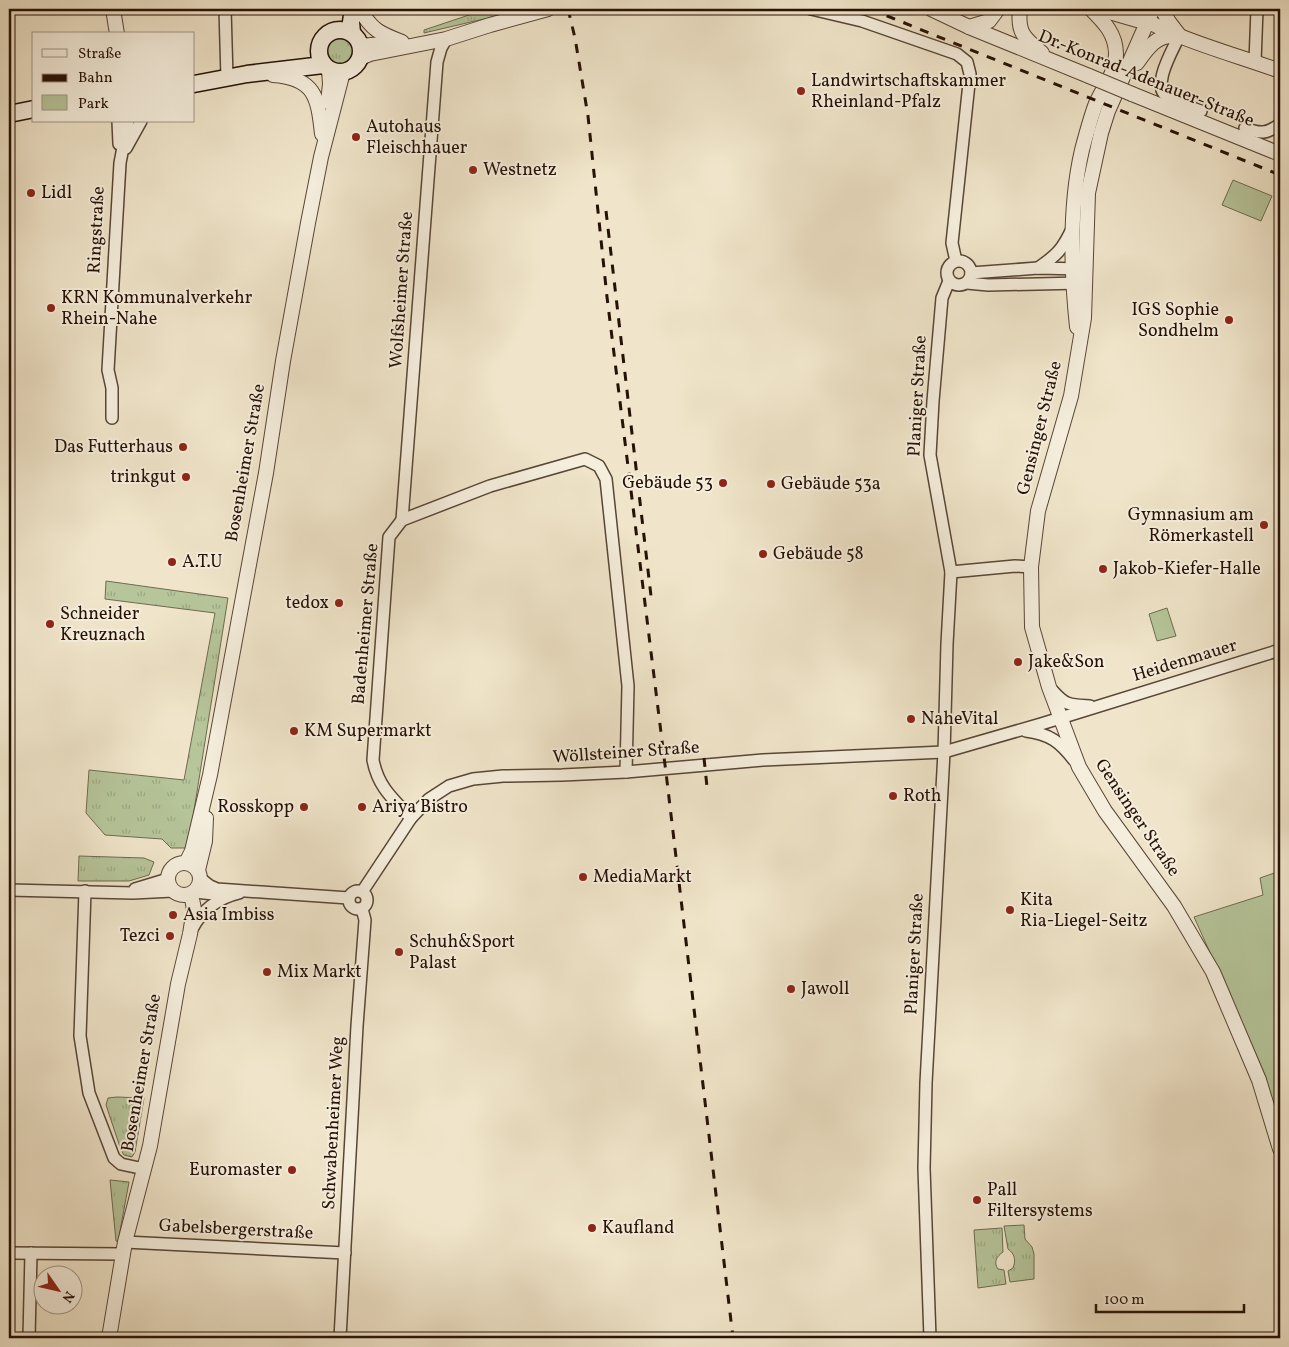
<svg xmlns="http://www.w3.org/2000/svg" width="1289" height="1347" viewBox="0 0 1289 1347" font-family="Vollkorn,serif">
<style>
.grass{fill:url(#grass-tufts);stroke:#6e6b50}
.green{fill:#b6c59a;stroke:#6e6b50}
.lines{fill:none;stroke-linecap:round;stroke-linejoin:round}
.minor-casing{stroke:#584637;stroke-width:14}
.tertiary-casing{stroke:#584637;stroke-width:16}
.secondary-casing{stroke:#261106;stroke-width:19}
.minor{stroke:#f5eedd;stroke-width:11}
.tertiary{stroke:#f5eedd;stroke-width:14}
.secondary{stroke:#f5eedd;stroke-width:16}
.rail{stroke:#261106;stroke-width:3;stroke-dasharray:9 9;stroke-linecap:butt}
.tertiary-bridge-casing{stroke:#584637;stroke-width:16;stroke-linecap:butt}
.tertiary-bridge{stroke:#f5eedd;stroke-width:14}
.poi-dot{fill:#8f2418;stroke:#f5eedd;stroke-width:2}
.labels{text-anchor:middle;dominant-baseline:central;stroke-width:4;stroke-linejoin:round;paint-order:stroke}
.street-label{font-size:18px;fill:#261106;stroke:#f5eedd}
.poi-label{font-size:18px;fill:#261106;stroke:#f5eedd;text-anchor:start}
</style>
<defs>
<pattern id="grass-tufts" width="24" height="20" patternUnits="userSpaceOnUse" patternTransform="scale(1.25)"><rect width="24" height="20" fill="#b6c59a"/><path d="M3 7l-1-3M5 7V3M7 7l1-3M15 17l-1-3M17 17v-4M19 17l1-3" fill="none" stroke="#9ca883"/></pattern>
</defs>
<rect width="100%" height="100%" fill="#f0e5ca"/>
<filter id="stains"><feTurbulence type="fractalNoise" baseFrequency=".004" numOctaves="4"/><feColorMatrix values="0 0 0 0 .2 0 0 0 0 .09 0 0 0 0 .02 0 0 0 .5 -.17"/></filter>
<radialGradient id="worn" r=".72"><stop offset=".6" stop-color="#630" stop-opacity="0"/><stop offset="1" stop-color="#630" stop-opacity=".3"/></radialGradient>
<g class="grass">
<path d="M487,9H526L424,33V30Z"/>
<circle cx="340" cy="52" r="14"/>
<path d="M106,581L228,598L188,848H171L162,839L105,835L86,813L89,770L184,780L215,613L105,599Z"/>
<path d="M79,856L144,858L154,862L149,875L129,881H78Z"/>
<path d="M117,1097L144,1098L135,1152L132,1157L124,1155L121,1150L106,1105L108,1098Z"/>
<path d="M110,1180L129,1182L118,1242L116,1241Z"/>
<path d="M1024,1225L1025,1239L1032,1247L1034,1254V1279L1010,1282L1008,1271L1013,1268C1016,1260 1015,1254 1008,1249L1004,1226Z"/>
<path d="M1002,1228L1003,1252C997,1256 993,1262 998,1269L1004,1270L1006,1284L978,1288L974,1230Z"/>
</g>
<g class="green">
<path d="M1233,180L1272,196L1261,221L1222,205Z"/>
<path d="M1167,608L1176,636L1157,641L1149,614Z"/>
<path d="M1280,871V1124L1259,1061L1194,917L1263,895L1260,878Z"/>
</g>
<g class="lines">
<defs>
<g id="minor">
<path d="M225,9L227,78"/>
<path d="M811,9L862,21L957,54L967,62L970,74L952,243L956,261"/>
<path d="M1179,36C1173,50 1150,87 1168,97C1177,103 1190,107 1201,111"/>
<path d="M1255,62L1257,9"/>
<path d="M118,121L119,144"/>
<path d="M1245,128C1260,134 1267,134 1280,124"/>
<path d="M126,148L141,121"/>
<circle cx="959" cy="273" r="12"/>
<path d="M1038,268C1057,255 1062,250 1072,229"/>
<path d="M971,273L1038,268L1082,269"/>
<path d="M967,283L988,285L1080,283"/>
<path d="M112,418V388L108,370L120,163L128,121"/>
<path d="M402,520L437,62L441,48L446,39"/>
<path d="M951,572L1015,566L1031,567"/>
<path d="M1052,690C1066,706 1070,705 1090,706"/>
<path d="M1026,731C1050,734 1060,742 1074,760"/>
<path d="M411,818C393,799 378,787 373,760L389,537L402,520L490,486L585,459L599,466L606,479L628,686L626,772"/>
<path d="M201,879L210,886L217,889L349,898"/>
<path d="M135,889L168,879"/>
<path d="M9,890L133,893L173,891"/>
<circle cx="358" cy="900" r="9"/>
<path d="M85,891L80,1036L89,1093L114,1158L121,1164L144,1169"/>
<path d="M195,892L223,895"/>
<path d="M362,892L411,818L429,799L449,786L473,779L503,776L562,775L626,772L763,760L944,752L1041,724L1280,650"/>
<path d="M192,929C202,910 218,898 239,893"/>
<path d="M125,1242L345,1253"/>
<path d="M9,1253L123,1254"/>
<path d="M29,1338L31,1253"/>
<path d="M340,1338L357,1026L365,920L362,909"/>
<path d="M930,1338L924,1168L926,1083L944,752L947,644L951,572L930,455L933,401L942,298L949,281"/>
</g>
<g id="tertiary">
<path d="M113,9L117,34"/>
<path d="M360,9C371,30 381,34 402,42"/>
<path d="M931,9L969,27L1089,76"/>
<path d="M1099,9L1137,20"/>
<path d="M1126,9C1173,39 1228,52 1280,71"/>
<path d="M1153,9L1108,111L1101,133L1088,193L1084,318L1071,396L1038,511L1031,567L1032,627L1049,687L1079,767L1105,811L1174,906L1213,972L1259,1080L1280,1149"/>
<path d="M1162,9L1169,22L1179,35"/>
<path d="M1020,10C1017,34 1026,39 1042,53"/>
<path d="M969,27L989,21L998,9"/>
<path d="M360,46L383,44"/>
<path d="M360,58L370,54L446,39L490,25L548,9"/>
<path d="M1137,63C1148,47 1157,34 1178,36"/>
<path d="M273,75C315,78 318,97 322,134"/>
<path d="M1132,94L1280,154"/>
<path d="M328,102L330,84L329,70"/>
<path d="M1077,327C1071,270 1069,206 1082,150C1086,135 1090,120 1095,106C1102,88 1116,74 1116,54C1116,34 1104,22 1091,9"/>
<circle cx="184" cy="879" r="16"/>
<path d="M186,863L192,851L210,775L266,473L283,361L308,223L321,157L343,72"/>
<path d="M198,870L205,841L206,818"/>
<path d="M109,1338L125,1242L150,1146L178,984L190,934L194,909L191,894"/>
</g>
<g id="secondary">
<circle cx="340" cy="51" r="21"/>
<path d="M352,33L351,22L353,9"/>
<path d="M194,84L247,74L323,65"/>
<path d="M9,114L34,109"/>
</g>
</defs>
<use href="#minor" class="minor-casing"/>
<use href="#tertiary" class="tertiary-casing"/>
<use href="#secondary" class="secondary-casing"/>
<use href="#minor" class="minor"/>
<use href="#tertiary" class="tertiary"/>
<use href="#secondary" class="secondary"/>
<g class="rail">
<path d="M568,9L575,38L588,116L607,297L667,781L733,1338"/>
<path d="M870,9L1280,175"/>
<path d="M606,211L651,596"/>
<path d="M704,758L707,787"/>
</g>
<defs>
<path id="tertiary-bridge" d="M1089,76L1132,94"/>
</defs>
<use href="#tertiary-bridge" class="tertiary-bridge-casing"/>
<use href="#tertiary-bridge" class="tertiary-bridge"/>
</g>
<g class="poi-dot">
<circle cx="801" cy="91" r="5"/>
<circle cx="356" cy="137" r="5"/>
<circle cx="473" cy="170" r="5"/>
<circle cx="31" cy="193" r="5"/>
<circle cx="51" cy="308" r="5"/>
<circle cx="1229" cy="320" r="5"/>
<circle cx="183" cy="447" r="5"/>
<circle cx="186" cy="477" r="5"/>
<circle cx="723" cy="483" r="5"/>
<circle cx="771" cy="484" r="5"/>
<circle cx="1264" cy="525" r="5"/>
<circle cx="763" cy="554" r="5"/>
<circle cx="172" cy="562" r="5"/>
<circle cx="1103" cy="569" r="5"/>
<circle cx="339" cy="603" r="5"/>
<circle cx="50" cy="624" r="5"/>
<circle cx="1018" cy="662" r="5"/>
<circle cx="911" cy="719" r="5"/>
<circle cx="294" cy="731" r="5"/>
<circle cx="893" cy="796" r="5"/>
<circle cx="304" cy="807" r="5"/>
<circle cx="362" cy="807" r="5"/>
<circle cx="583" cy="877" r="5"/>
<circle cx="1010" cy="910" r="5"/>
<circle cx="173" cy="915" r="5"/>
<circle cx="170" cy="936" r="5"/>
<circle cx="399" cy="952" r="5"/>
<circle cx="267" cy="972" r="5"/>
<circle cx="791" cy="989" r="5"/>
<circle cx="292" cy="1170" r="5"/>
<circle cx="977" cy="1200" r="5"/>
<circle cx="592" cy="1228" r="5"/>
</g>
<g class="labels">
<g class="street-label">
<text transform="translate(1146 79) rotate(22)">Dr.-Konrad-Adenauer-Straße</text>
<text transform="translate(97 230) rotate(-87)">Ringstraße</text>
<text transform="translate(402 290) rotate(-86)">Wolfsheimer Straße</text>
<text transform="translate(918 396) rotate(-87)">Planiger Straße</text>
<text transform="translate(1040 428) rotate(-76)">Gensinger Straße</text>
<text transform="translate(246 463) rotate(-80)">Bosenheimer Straße</text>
<text transform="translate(366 624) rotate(-85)">Badenheimer Straße</text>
<text transform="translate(1185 661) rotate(-17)">Heidenmauer</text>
<text transform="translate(626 753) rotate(-4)">Wöllsteiner Straße</text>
<text transform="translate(1137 818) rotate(56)">Gensinger Straße</text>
<text transform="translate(915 954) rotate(-87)">Planiger Straße</text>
<text transform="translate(142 1073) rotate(-80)">Bosenheimer Straße</text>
<text transform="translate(334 1123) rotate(-87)">Schwabenheimer Weg</text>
<text transform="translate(236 1230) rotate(3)">Gabelsbergerstraße</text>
</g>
<g class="poi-label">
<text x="811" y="81">Landwirtschaftskammer<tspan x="811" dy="21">Rheinland-Pfalz</tspan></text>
<text x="366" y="127">Autohaus<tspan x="366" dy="21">Fleischhauer</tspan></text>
<text x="483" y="170">Westnetz</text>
<text x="41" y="193">Lidl</text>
<text x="61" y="298">KRN Kommunalverkehr<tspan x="61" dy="21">Rhein-Nahe</tspan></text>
<text x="1219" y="310" text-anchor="end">IGS Sophie<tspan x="1219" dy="21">Sondhelm</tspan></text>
<text x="173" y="447" text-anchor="end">Das Futterhaus</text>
<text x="176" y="477" text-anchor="end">trinkgut</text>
<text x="713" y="483" text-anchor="end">Gebäude 53</text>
<text x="781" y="484">Gebäude 53a</text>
<text x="1254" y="515" text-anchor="end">Gymnasium am<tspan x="1254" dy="21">Römerkastell</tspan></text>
<text x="773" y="554">Gebäude 58</text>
<text x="182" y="562">A.T.U</text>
<text x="1113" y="569">Jakob-Kiefer-Halle</text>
<text x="329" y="603" text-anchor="end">tedox</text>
<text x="60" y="614">Schneider<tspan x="60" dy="21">Kreuznach</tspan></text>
<text x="1028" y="662">Jake&amp;Son</text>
<text x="921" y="719">NaheVital</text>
<text x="304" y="731">KM Supermarkt</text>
<text x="903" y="796">Roth</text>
<text x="294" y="807" text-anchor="end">Rosskopp</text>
<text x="372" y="807">Ariya Bistro</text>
<text x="593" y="877">MediaMarkt</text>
<text x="1020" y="900">Kita<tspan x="1020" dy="21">Ria-Liegel-Seitz</tspan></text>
<text x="183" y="915">Asia Imbiss</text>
<text x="160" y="936" text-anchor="end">Tezci</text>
<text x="409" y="942">Schuh&amp;Sport<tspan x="409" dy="21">Palast</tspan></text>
<text x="277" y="972">Mix Markt</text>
<text x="801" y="989">Jawoll</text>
<text x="282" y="1170" text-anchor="end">Euromaster</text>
<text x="987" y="1190">Pall<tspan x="987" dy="21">Filtersystems</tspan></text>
<text x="602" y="1228">Kaufland</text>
</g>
</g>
<rect width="1289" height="1347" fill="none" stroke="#f0e5ca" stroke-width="30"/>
<rect x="10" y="10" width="1269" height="1327" fill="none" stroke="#261106" stroke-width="2.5"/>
<rect x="15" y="15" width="1259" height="1317" fill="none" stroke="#261106"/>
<rect x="32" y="32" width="162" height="90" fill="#f5eedd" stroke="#a29687"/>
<rect x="42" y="49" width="25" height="8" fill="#f5eedd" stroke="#a29687"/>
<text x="78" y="58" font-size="15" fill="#261106">Straße</text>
<rect x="42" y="74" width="25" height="8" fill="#261106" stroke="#a29687"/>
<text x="78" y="82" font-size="15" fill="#261106">Bahn</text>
<rect x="42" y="95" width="25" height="15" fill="#b6c59a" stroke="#a29687"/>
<text x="78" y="108" font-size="15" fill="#261106">Park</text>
<g transform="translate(58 1290) rotate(124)"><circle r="24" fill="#f5eedd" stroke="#a29687"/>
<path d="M0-4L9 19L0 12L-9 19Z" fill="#8f2418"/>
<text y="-8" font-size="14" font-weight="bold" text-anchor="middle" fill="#261106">N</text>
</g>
<path d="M1096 1304v8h148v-8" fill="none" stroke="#261106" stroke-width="2.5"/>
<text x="1104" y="1304" font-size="15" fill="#261106" stroke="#f5eedd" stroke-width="4" paint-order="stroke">100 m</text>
<rect width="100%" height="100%" filter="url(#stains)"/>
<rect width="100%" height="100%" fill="url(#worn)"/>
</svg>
